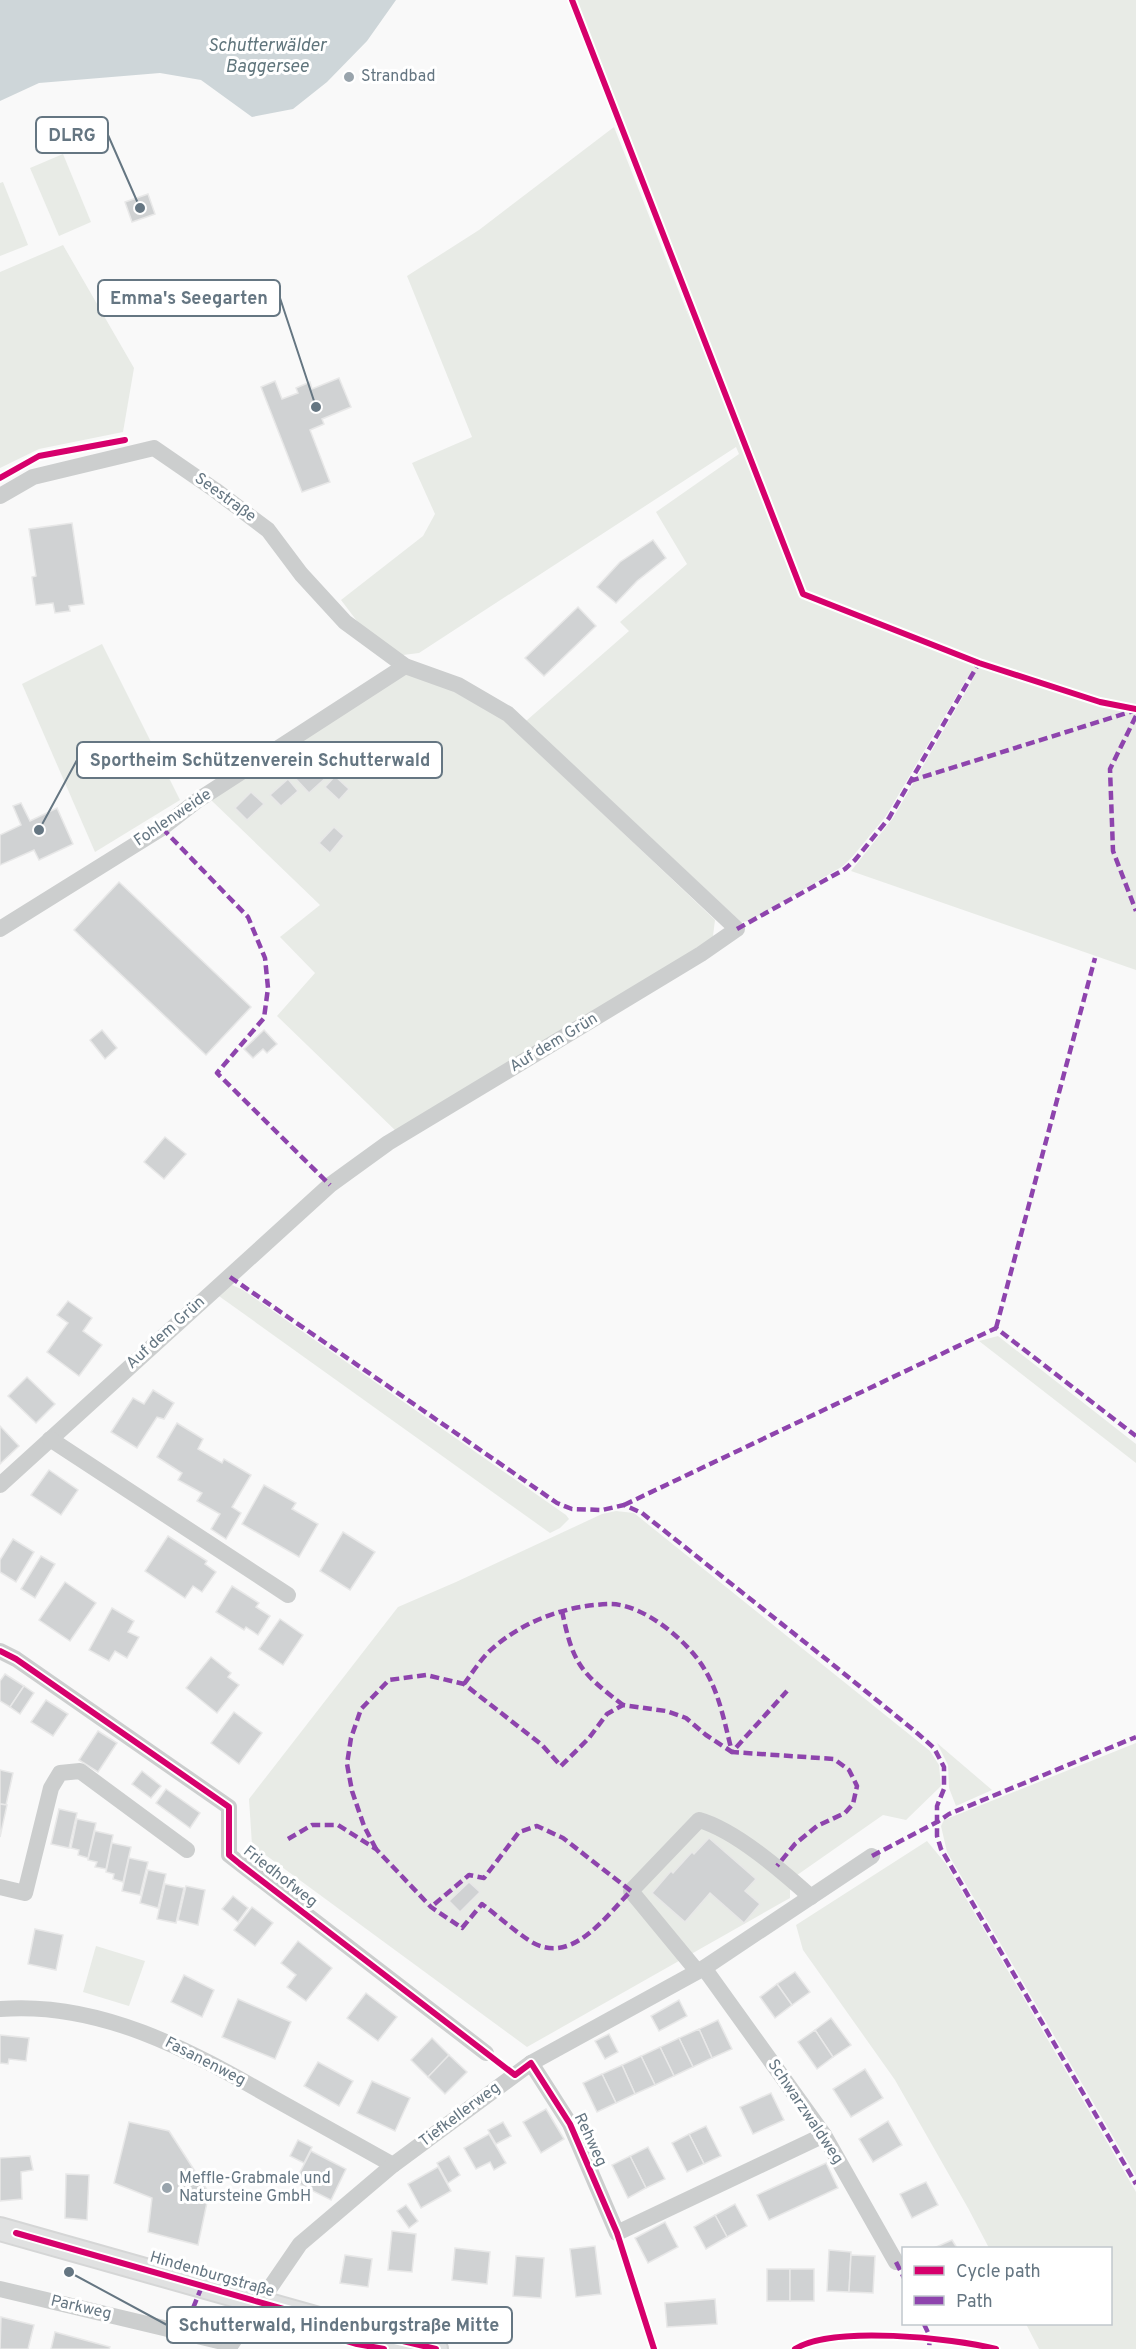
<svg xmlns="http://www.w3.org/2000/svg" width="1136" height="2349" viewBox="0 0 1136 2349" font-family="Overpass,sans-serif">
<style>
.green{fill:#e8ebe6}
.water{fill:#ced6d9}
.building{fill:#d0d2d3;stroke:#e8e8e8;stroke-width:1.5}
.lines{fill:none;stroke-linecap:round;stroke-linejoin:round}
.secondary-casing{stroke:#d5d6d6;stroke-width:26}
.street{stroke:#cccece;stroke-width:16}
.secondary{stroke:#e0e1e1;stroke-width:22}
.quiet{stroke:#8e44ad;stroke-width:4.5;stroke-dasharray:9 4.5;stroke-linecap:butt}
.cycleway-casing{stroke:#fff;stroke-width:10}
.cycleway{stroke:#d6006c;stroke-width:6}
.poi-dot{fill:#99a4ac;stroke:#fff;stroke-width:2}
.labels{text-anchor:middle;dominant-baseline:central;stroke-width:6;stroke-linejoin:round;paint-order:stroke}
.poi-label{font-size:16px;fill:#657682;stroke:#fff;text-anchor:start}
.street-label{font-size:16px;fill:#657682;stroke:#fff}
.water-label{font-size:18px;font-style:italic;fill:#60757c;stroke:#fff}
.leader{fill:none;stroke:#657682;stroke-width:2}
.callout-dot{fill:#657682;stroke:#fff;stroke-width:2}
.callout{fill:#fff;stroke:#657682;stroke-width:2}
.callout-label{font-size:18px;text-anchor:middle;font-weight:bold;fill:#657682}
</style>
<rect width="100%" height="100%" fill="#f9f9f9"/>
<g class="green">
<path d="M573,0H1136V970L851,871L893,818L972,681L967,678L886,816L853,856L843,866L750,921L741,922L526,721L629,631L620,622L687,564L656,512L739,454L736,447L419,653L403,655L363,629L341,600L423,536L435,514L412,463L472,437L407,276L479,230L614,127L691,322L618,114H615Z"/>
<path d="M63,154L91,222L59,236L30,168Z"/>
<path d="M3,182L28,245L0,256V183Z"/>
<path d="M63,245L134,368L123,432L39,449L0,468V272Z"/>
<path d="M102,644L180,800L95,852L22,684Z"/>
<path d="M409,673L451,690L503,719L715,920L713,936L707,945L398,1133L277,1016L315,973L280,937L320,905L211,800L389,683Z"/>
<path d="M230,1284L243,1290L566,1515L569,1519L560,1528L550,1533L216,1294Z"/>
<path d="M998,1336L1136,1444V1463L979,1341Z"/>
<path d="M616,1511L634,1513L930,1751L939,1765L941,1786L906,1820L883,1815L790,1880V1898L527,2047L252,1845L249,1799L398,1607L456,1582L602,1514Z"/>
<path d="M937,1743L992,1790L956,1806L949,1788L948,1765Z"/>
<path d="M1136,1743V2176L947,1852L941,1826L944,1820Z"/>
<path d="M927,1841L946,1864L1136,2192V2349H1039L1026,2324H1110V2248H989L968,2208L895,2080L803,1950L796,1925Z"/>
<path d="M96,1946L145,1961L129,2006L83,1992Z"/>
</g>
<path class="water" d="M0,0H396L367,41L327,82L293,109L252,117L201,80L160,73L39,83L0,101Z"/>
<g class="building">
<path d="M148,194L155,214L132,222L125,202Z"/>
<path d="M339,378L351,407L322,419L324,424L310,430L330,482L302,492L261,387L275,381L282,399L298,393L296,388L310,382L312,389Z"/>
<path d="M72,523L84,604L69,606L70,611L55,613L53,603L36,605L32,577L36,576L29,529Z"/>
<path d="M653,540L666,558L637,581L616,603L597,587L620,562Z"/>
<path d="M578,607L596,626L544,676L525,658Z"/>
<path d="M315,759L330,774L309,793L295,778Z"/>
<path d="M335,776L349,789L339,800L325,787Z"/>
<path d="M288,779L298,791L281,806L270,795Z"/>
<path d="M251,792L264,804L247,820L235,808Z"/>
<path d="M21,803L30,821L57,808L73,844L39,860L34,850L0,865V835L21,825L13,806Z"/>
<path d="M334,827L344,836L330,853L319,843Z"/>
<path d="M119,882L251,1007L206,1055L74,930Z"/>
<path d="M102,1030L117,1048L105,1059L90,1040Z"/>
<path d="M264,1030L277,1044L267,1053L263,1049L253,1058L244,1049Z"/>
<path d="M165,1137L186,1154L164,1179L144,1162Z"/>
<path d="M68,1301L92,1318L83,1331L102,1345L79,1376L47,1352L68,1323L57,1315Z"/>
<path d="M27,1377L55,1404L36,1423L8,1396Z"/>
<path d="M153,1390L174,1403L164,1419L157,1417L137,1448L111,1432L133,1398L144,1404Z"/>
<path d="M177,1423L203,1439L198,1449L222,1463L224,1459L251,1475L232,1507L241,1513L226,1539L211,1529L220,1514L197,1501L202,1493L178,1480L182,1473L157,1457Z"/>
<path d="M0,1426L19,1446L0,1464Z"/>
<path d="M49,1470L78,1490L61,1515L31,1495Z"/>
<path d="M264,1485L296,1503L292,1509L318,1524L299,1557L242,1524Z"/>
<path d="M343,1532L375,1552L350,1590L320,1571Z"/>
<path d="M168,1536L207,1561L205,1564L216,1572L202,1592L193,1586L185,1598L145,1571Z"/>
<path d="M13,1539L34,1552L16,1582L0,1572V1560Z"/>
<path d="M41,1556L55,1564L35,1598L21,1589Z"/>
<path d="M65,1582L96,1603L70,1641L39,1620Z"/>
<path d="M232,1586L259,1603L256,1607L270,1616L258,1635L246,1627L244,1630L216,1612Z"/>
<path d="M112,1608L134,1621L128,1632L139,1637L127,1658L115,1651L109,1661L89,1650Z"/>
<path d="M280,1619L303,1635L283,1665L259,1649Z"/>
<path d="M211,1657L231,1673L228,1677L239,1685L217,1713L186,1688Z"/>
<path d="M5,1674L24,1686L10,1707L0,1701V1681Z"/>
<path d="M24,1686L34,1693L20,1714L10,1707Z"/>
<path d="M46,1700L68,1714L53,1736L31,1722Z"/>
<path d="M234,1712L262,1733L239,1764L211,1743Z"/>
<path d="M98,1731L117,1743L98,1772L79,1760Z"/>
<path d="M0,1770L13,1773L6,1805L0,1804Z"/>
<path d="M142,1771L161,1786L151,1798L132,1784Z"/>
<path d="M166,1789L200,1813L190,1828L156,1803Z"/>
<path d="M0,1804L7,1805L0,1837Z"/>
<path d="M59,1809L77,1813L69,1848L51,1844Z"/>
<path d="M77,1819L96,1823L88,1858L78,1855L79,1850L71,1848Z"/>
<path d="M95,1831L113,1835L106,1869L95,1867L97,1862L88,1860Z"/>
<path d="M709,1838L756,1879L745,1891L760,1904L744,1923L710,1893L685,1922L652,1893L671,1871L673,1873L692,1852L694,1854Z"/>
<path d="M112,1843L131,1847L123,1882L113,1879L114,1874L106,1872Z"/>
<path d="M129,1858L148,1862L140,1895L122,1891Z"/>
<path d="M148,1870L166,1874L158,1908L140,1903Z"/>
<path d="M469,1882L480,1892L460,1912L449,1901Z"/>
<path d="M165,1884L184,1888L176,1923L157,1919Z"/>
<path d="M186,1886L205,1890L198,1925L178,1920Z"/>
<path d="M233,1896L248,1908L238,1922L222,1909Z"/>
<path d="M252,1907L273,1923L255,1946L234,1930Z"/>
<path d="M35,1929L63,1935L56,1970L28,1964Z"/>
<path d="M298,1941L332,1968L306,2001L287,1987L296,1975L281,1963Z"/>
<path d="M795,1972L810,1992L792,2005L777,1984Z"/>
<path d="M184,1975L214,1990L202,2017L171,2002Z"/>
<path d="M777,1984L792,2005L775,2018L760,1997Z"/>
<path d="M366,1993L397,2017L378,2041L347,2018Z"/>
<path d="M238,1999L291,2022L275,2059L222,2037Z"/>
<path d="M679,2000L687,2016L659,2031L651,2016Z"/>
<path d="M831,2018L851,2045L833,2057L815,2030Z"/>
<path d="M718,2020L732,2049L712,2058L699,2029Z"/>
<path d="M699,2029L712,2058L693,2067L679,2038Z"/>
<path d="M815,2030L833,2057L817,2069L798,2042Z"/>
<path d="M609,2034L618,2052L605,2059L595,2041Z"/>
<path d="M0,2035L29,2038L26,2061L9,2059L8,2064L0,2063Z"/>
<path d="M432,2038L449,2055L428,2077L411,2060Z"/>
<path d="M679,2038L693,2067L674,2076L660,2047Z"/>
<path d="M660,2047L674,2076L655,2085L641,2056Z"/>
<path d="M449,2055L467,2072L445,2094L428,2077Z"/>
<path d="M641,2056L655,2085L635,2094L622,2065Z"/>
<path d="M318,2062L353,2081L339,2106L304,2086Z"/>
<path d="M622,2065L635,2094L616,2103L602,2074Z"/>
<path d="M865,2069L883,2098L851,2117L833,2089Z"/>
<path d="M602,2074L616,2103L597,2112L583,2083Z"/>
<path d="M372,2081L410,2098L395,2131L357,2113Z"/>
<path d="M771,2093L784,2120L753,2134L740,2107Z"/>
<path d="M546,2109L564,2139L541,2153L523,2122Z"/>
<path d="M888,2121L902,2145L873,2162L859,2139Z"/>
<path d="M129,2122L169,2131L209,2193L198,2245L148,2232L152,2198L114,2183Z"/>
<path d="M503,2122L511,2136L496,2144L488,2130Z"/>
<path d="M706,2126L721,2156L704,2164L689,2134Z"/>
<path d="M489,2134L506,2163L494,2170L490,2162L476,2169L464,2148Z"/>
<path d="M689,2134L704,2164L687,2172L672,2143Z"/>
<path d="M298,2140L312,2147L304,2163L290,2156Z"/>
<path d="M648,2147L665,2179L646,2188L630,2156Z"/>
<path d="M311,2151L346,2169L331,2200L295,2182Z"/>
<path d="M30,2156L33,2170L21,2172L22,2199L0,2201V2158Z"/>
<path d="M449,2156L460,2175L448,2183L437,2163Z"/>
<path d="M630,2156L646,2188L628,2198L612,2165Z"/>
<path d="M826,2163L838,2188L769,2220L757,2195Z"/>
<path d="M438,2167L451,2191L421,2208L408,2184Z"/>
<path d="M66,2174L89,2175L87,2220L65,2218Z"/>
<path d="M926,2182L938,2205L912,2218L900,2194Z"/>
<path d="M735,2204L747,2226L727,2237L715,2215Z"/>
<path d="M406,2205L418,2221L409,2228L397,2211Z"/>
<path d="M715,2215L727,2237L706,2249L694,2227Z"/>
<path d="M665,2222L678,2247L648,2263L635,2238Z"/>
<path d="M392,2231L416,2234L412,2272L388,2270Z"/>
<path d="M952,2240L957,2248H934Z"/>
<path d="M595,2246L601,2294L576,2297L570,2249Z"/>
<path d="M455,2248L490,2252L487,2284L452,2280Z"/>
<path d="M829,2250L851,2252L849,2292L827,2291Z"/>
<path d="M345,2255L372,2259L368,2287L340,2283Z"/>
<path d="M851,2255L875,2256L873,2293L849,2292Z"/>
<path d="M516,2256L544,2258L541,2298L513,2296Z"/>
<rect x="767" y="2269" width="23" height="32"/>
<rect x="790" y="2269" width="24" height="32"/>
<path d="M715,2299L717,2324L667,2327L665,2303Z"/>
<path d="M1,2317L34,2325L28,2349H0Z"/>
<path d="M55,2332L110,2347L109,2349H51Z"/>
</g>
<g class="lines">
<defs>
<path id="secondary" d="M0,2229L365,2332L436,2349"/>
</defs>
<use href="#secondary" class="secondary-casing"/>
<g class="street">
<path d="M0,496L33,477L154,448L215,490L268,530L301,574L345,622L405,666L458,685L508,714L737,929L701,954L388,1143L330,1185L0,1485"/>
<path d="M0,929L162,828L198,800L405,666"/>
<path d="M50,1439L288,1595"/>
<path d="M0,1651L16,1659L229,1807V1855L486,2053"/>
<path d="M0,1887L25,1893L51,1788L60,1773L80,1771L187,1850"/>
<path d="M704,1968L824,2135L896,2262"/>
<path d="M697,1971L631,1891L699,1820C735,1830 782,1871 811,1897"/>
<path d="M0,2009C100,2001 189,2050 273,2098C313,2120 353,2143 393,2165"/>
<path d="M531,2063L570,2124L617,2233L824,2135"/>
<path d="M0,2289L231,2344"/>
<path d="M228,2349L300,2244L393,2165L531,2063L704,1968L872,1856"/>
</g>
<use href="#secondary" class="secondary"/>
<g class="quiet">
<path d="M1136,716L1110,769L1113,851L1136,911"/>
<path d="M910,781L1133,711"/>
<path d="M162,828L248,917L265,958L268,988L264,1018L217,1073L330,1185"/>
<path d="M737,929L845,869L855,860L889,818L979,663"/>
<path d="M230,1277L557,1503L572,1509L602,1510L624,1505L642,1513L826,1659L916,1732L934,1748L944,1767V1789L937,1806V1836L941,1849L1136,2184"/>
<path d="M996,1328L1095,958"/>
<path d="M624,1505L996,1328L1136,1436"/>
<path d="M562,1611C573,1664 580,1672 623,1705"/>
<path d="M464,1684C473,1672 482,1657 493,1648C525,1620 568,1605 610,1604C644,1604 689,1642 705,1670C720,1695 725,1725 732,1752L834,1759L849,1770L857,1786L853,1804L845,1813L817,1826L795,1844L777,1866"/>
<path d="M288,1839L312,1825H338L376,1849L431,1907L462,1928L482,1904C498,1916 513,1930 530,1941C571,1967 605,1917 631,1891L563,1838L537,1826L519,1832L484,1878L469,1875L431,1907"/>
<path d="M376,1849L364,1826L352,1791L347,1764L351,1738L361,1709L389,1680L426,1675L464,1684L542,1745L561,1766L589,1738L607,1714L623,1705L666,1711L686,1718L706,1735L732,1752L787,1691"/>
<path d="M872,1856L937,1822L949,1814L1136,1737"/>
<path d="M896,2262L904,2278"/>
<path d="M924,2324L930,2337L929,2349"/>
<path d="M183,2333L202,2286"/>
</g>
<defs>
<g id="cycleway">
<path d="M572,0L803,594L979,663L1100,702L1136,709"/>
<path d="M0,478L39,456L125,440"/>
<path d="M0,1651L16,1659L229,1807V1855L240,1864L515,2075L531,2063L570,2124L617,2233L654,2349"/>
<path d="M16,2233L365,2332L436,2349"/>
<path d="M252,2313L357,2344L384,2349"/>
<path d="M795,2349C832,2325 953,2338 996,2349"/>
</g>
</defs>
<use href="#cycleway" class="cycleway-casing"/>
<use href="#cycleway" class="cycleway"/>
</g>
<g class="poi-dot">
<circle cx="349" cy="77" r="6"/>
<circle cx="167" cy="2188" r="6"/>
</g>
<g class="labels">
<g class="poi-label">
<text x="361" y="77">Strandbad</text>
<text x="179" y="2179">Meffle-Grabmale und<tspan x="179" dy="18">Natursteine GmbH</tspan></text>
</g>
<g class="street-label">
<text transform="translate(225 498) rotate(36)">Seestraße</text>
<text transform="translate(173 818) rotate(-34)">Fohlenweide</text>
<text transform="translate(554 1043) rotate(-31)">Auf dem Grün</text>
<text transform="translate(166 1333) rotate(-42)">Auf dem Grün</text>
<text transform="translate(280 1877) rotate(38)">Friedhofweg</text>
<text transform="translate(205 2062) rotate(27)">Fasanenweg</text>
<text transform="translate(805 2112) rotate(56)">Schwarzwaldweg</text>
<text transform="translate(460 2115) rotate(-37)">Tiefkellerweg</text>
<text transform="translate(590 2140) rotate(65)">Rehweg</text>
<text transform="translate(212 2275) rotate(16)">Hindenburgstraße</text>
<text transform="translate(81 2308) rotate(13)">Parkweg</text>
</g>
<g class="water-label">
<text x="267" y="46">Schutterwälder<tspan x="267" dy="21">Baggersee</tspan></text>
</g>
</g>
<path class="leader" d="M140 208L108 135M316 407L280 298M39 830L77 760M69 2272L167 2325"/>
<g class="callout-dot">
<circle cx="140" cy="208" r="6"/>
<circle cx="316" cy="407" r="6"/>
<circle cx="39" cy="830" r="6"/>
<circle cx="69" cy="2272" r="6"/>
</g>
<g class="callout">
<rect x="36" y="117" width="72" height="36" rx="6"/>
<rect x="98" y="280" width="182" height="36" rx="6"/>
<rect x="77" y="742" width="365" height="36" rx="6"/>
<rect x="167" y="2307" width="345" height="36" rx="6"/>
</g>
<g class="callout-label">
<text x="72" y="141">DLRG</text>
<text x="189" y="304">Emma's Seegarten</text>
<text x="260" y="766">Sportheim Schützenverein Schutterwald</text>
<text x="339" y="2331">Schutterwald, Hindenburgstraße Mitte</text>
</g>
<rect x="902" y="2247" width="210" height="78" fill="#ffffff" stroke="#c1c8cd" stroke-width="1.5"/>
<rect x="914" y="2266" width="30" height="9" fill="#d6006c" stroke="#c1c8cd" stroke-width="1.5"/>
<text x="956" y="2277" font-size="18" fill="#657682">Cycle path</text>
<rect x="914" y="2296" width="30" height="9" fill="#8e44ad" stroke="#c1c8cd" stroke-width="1.5"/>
<text x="956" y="2307" font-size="18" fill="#657682">Path</text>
</svg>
